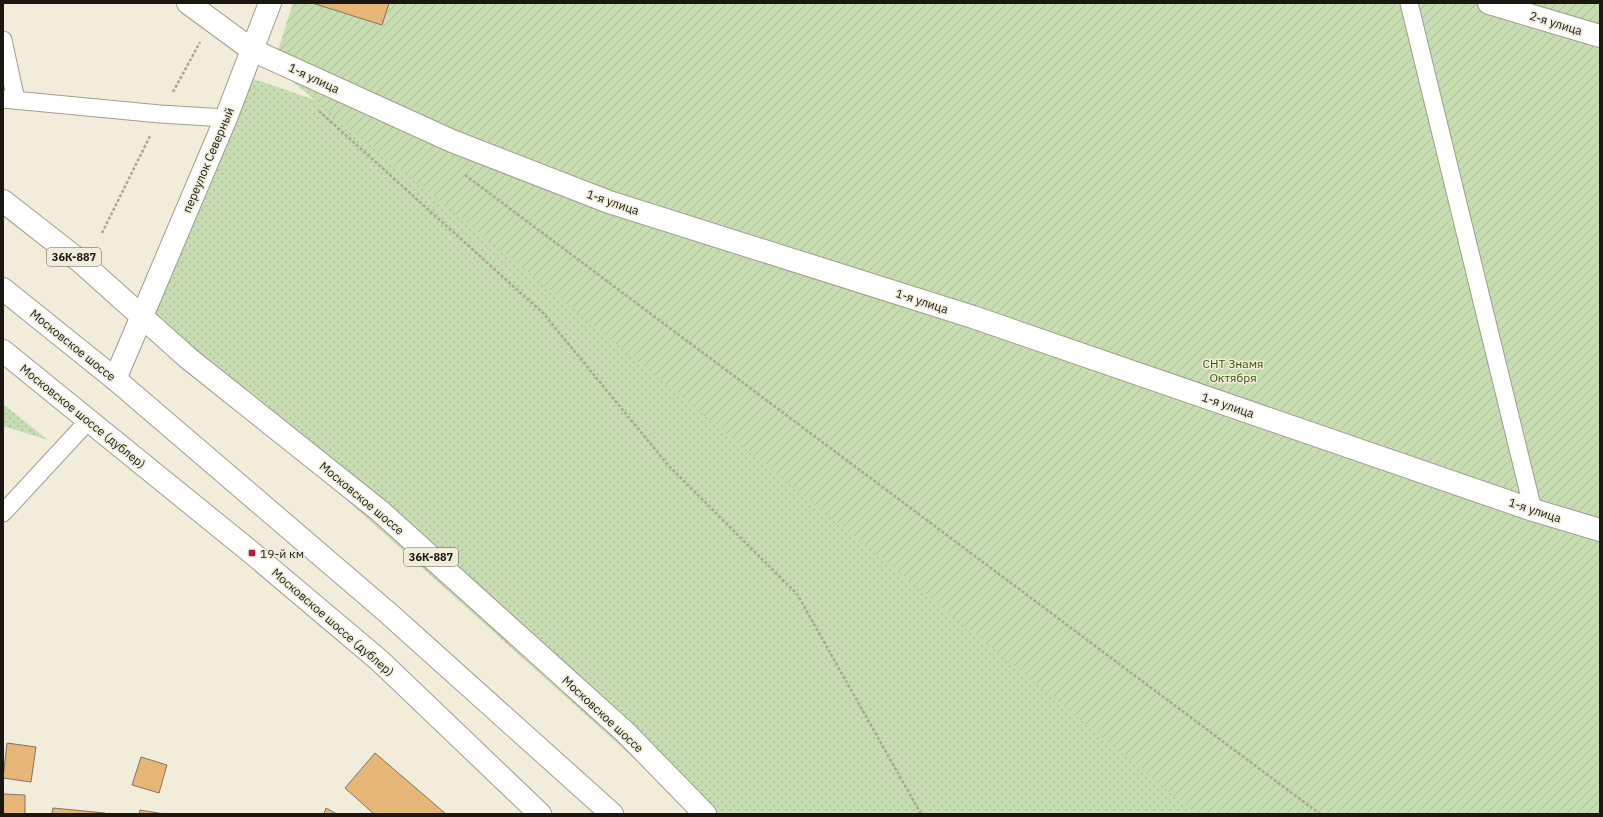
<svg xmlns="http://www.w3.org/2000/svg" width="1603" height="817" viewBox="0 0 1603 817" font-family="'IBM Plex Sans',sans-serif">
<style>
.grass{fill:url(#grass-dots)}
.garden{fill:url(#garden-furrows)}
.building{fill:#e6b677;stroke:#807466}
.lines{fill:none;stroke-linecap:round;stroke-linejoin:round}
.service-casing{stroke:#a29e8c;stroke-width:19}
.minor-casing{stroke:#a29e8c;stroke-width:24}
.tertiary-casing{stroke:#a29e8c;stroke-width:24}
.primary-casing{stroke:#a29e8c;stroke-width:24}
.path{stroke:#aaa798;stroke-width:2.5;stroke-dasharray:3 2;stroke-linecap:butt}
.service{stroke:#fff;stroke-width:17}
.minor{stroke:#fff;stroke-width:22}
.tertiary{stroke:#fff;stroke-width:22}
.primary{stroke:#fff;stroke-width:22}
.poi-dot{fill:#af1c43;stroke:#f1edda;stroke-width:1.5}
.labels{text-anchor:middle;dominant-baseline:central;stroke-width:3;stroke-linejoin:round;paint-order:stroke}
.shield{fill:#f1edda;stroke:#5a574d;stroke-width:1}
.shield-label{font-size:11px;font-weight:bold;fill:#191710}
.street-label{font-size:12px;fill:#191710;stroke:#f1edda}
.park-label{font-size:12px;fill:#365207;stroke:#f1edda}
.poi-label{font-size:12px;fill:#191710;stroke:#f1edda;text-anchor:start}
</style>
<defs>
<pattern id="grass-dots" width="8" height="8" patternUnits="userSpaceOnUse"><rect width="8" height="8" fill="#c6dcb1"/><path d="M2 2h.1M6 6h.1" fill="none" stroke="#aabc97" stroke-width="1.8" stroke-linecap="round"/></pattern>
<pattern id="garden-furrows" width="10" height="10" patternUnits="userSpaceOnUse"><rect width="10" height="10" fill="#c6dcb1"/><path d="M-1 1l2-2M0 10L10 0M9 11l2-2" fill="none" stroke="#aabc97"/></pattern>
</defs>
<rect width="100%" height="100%" fill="#f1edda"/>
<g class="grass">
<path d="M242,75L677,223L1508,814H696L142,316Z"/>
<path d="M3,404L48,440L3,426Z"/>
</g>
<path class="garden" d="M293,3H1600V814H1197L273,66Z"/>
<g class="building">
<path d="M312,3H389L382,25Z"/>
<path d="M7,743L36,747L31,782L3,778Z"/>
<path d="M375,753L446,814H374L345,788Z"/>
<path d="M141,757L167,765L159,793L132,785Z"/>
<path d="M3,794L25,795V814H3Z"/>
<path d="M53,808L105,813V814H52Z"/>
<path d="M326,808L337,814H324Z"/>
<path d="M140,810L164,814H139Z"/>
</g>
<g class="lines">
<defs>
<g id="service">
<path d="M1409,3L1533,510"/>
<path d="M3,40L16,100"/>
<path d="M3,99L160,114L226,118"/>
<path d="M3,513L89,420"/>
</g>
<g id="minor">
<path d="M188,3L252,50L452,141L609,202L973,317L1533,510L1600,530"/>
<path d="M1489,3L1600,36"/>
<path d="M3,351L252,553L380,661L540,814"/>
</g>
<path id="tertiary" d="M142,316L226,118L270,3"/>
<g id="primary">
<path d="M3,201L81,262L188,358L380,511L625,732L705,814"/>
<path d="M3,289L115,379L387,612L612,814"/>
<path d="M115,379L142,316"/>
</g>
</defs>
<use href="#service" class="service-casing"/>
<use href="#minor" class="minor-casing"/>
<use href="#tertiary" class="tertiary-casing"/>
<use href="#primary" class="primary-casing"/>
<g class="path">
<path d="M173,92L200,42"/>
<path d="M319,111L543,313L668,465L797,594L921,814"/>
<path d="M465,175L1320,814"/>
<path d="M102,233L150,136"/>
</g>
<use href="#service" class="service"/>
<use href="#minor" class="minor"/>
<use href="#tertiary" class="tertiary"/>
<use href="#primary" class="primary"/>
</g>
<rect class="poi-dot" x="248" y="549" width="8" height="8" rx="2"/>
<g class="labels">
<g class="shield">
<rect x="47" y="248" width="54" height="18" rx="3"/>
<rect x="404" y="548" width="54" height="18" rx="3"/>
</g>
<g class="shield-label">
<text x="74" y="257">36К-887</text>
<text x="431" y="557">36К-887</text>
</g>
<g class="street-label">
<text transform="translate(1556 23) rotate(17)">2-я улица</text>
<text transform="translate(314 78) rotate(25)">1-я улица</text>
<text transform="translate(208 160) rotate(-67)">переулок Северный</text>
<text transform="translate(613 202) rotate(19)">1-я улица</text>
<text transform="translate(922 301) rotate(18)">1-я улица</text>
<text transform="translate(73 345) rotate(39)">Московское шоссе</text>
<text transform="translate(1228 405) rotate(19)">1-я улица</text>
<text transform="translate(83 416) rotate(39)">Московское шоссе (дублер)</text>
<text transform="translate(362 498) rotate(40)">Московское шоссе</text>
<text transform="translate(1535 510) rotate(18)">1-я улица</text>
<text transform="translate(333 622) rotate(41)">Московское шоссе (дублер)</text>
<text transform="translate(603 714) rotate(43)">Московское шоссе</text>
</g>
<g class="park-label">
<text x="1233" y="363">СНТ Знамя<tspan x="1233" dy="14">Октября</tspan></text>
</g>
<g class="poi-label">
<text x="260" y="553">19-й км</text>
</g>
</g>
<rect width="1603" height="817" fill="none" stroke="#191710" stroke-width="8"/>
</svg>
